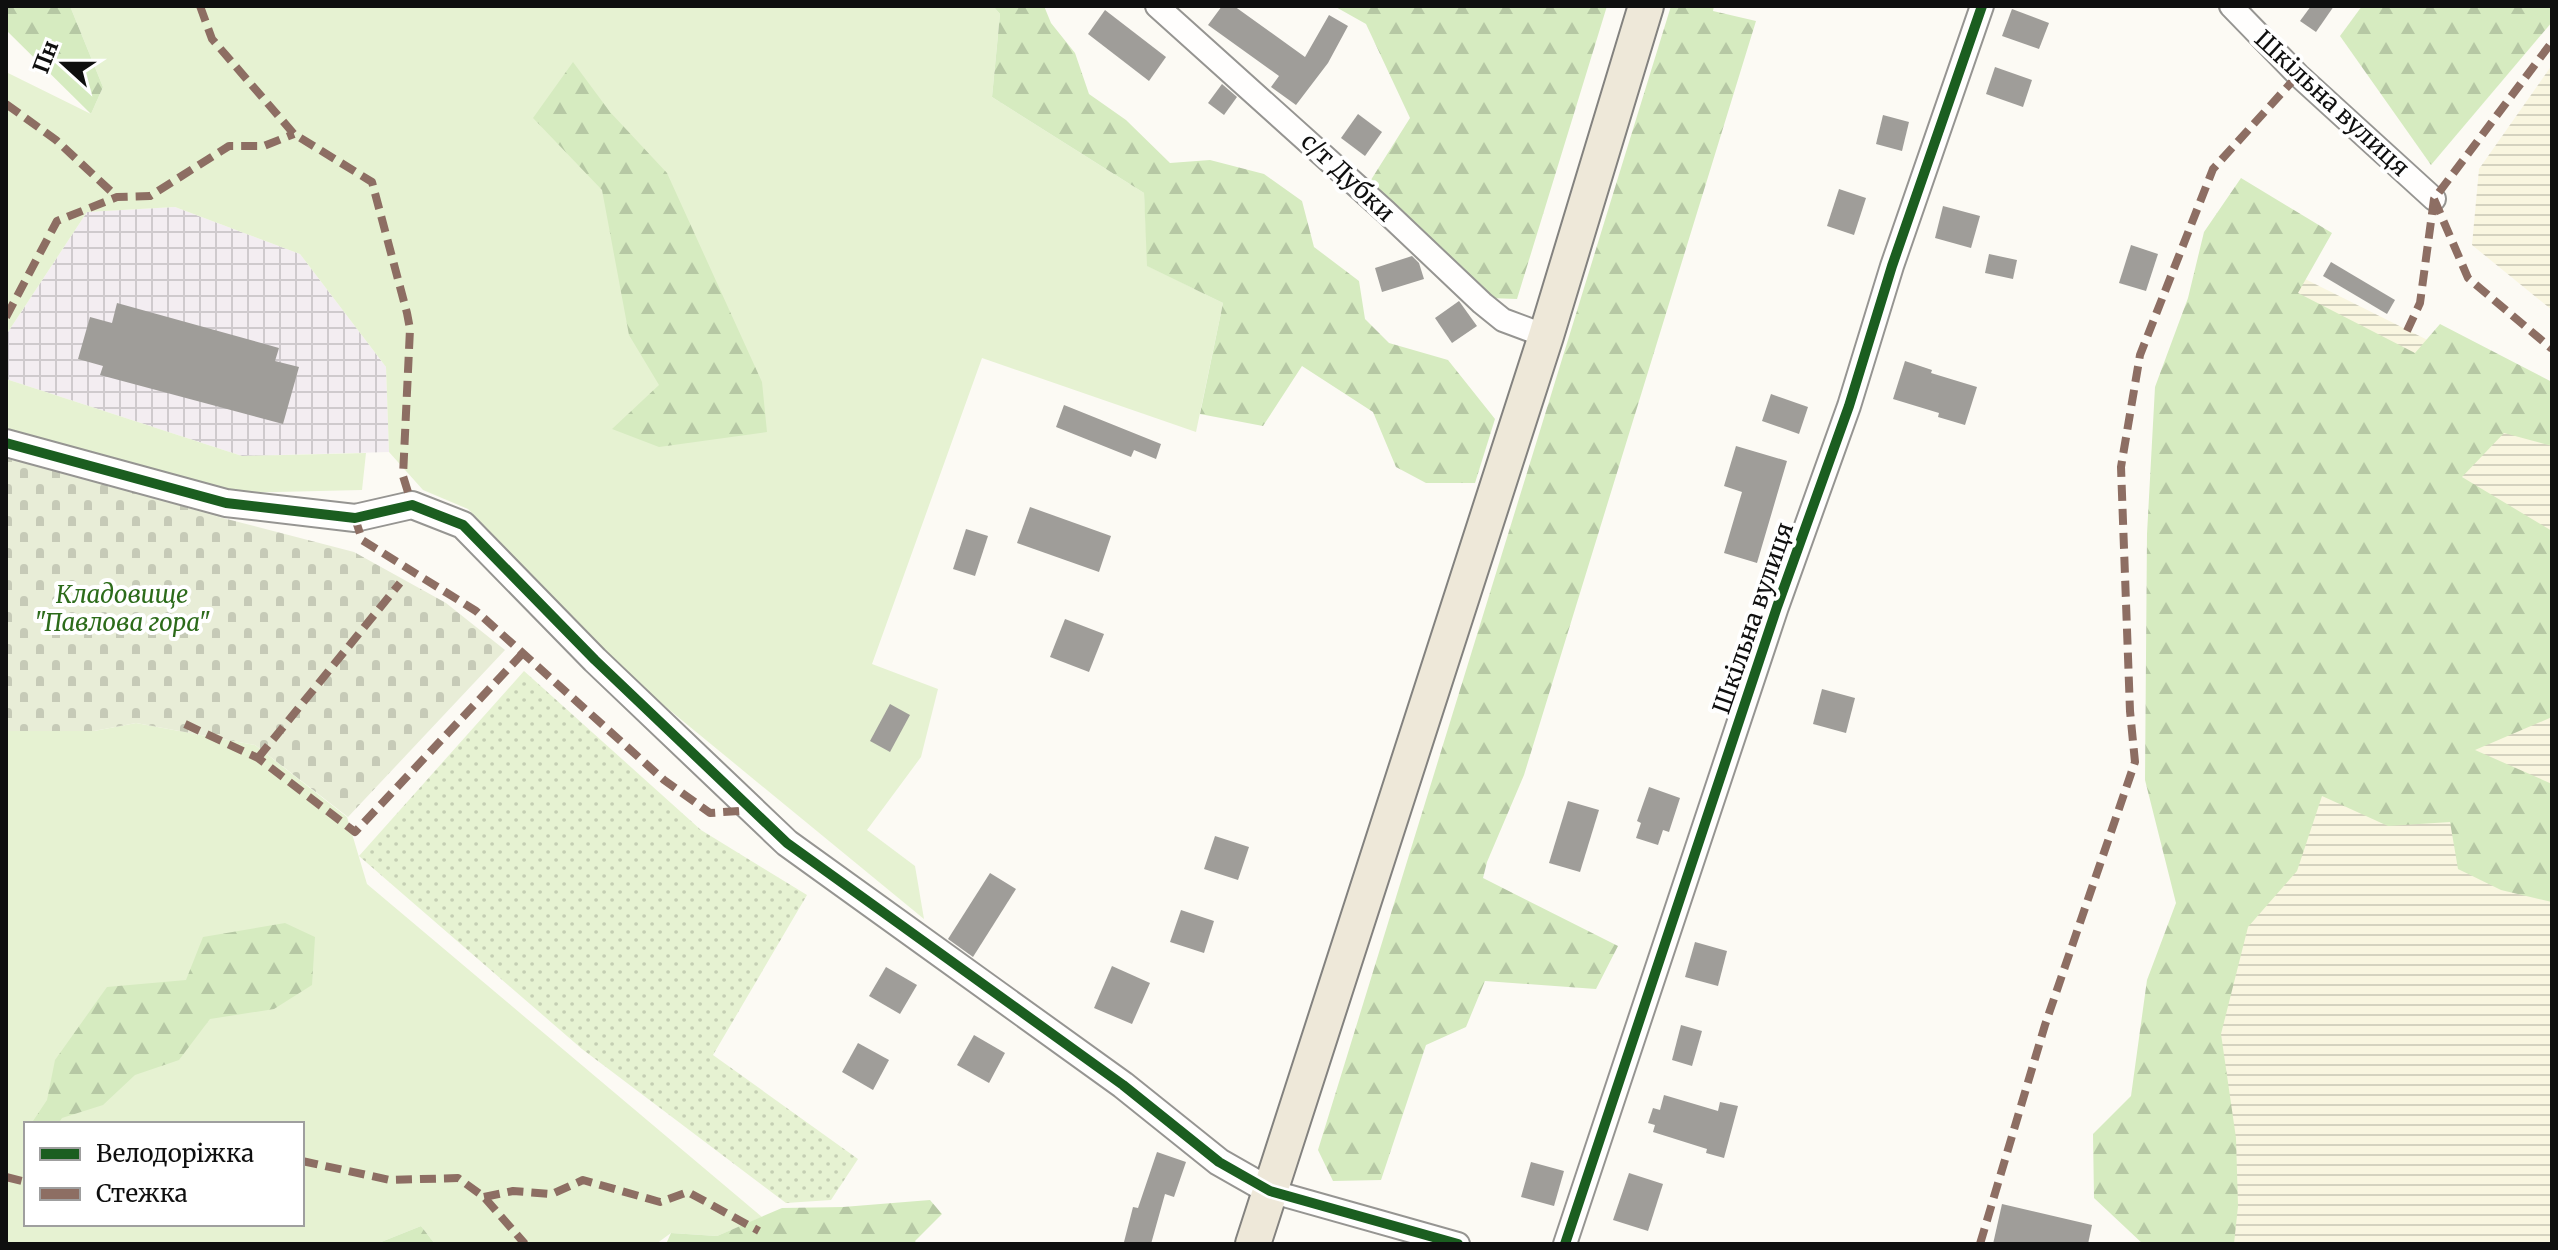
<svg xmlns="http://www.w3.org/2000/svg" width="2558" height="1250" viewBox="0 0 2558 1250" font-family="Merriweather,serif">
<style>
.industrial{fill:url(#industrial-grid)}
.farmland{fill:url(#farmland-rules)}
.grass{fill:#e6f2d2;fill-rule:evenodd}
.forest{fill:url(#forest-firs)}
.cemetery{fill:url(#cemetery-stones)}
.garden{fill:url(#garden-dots)}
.building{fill:#9f9d99}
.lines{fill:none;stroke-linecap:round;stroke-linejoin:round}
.minor-casing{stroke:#969592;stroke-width:26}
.tertiary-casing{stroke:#969592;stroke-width:30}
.primary-casing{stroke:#83827f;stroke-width:38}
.minor{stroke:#fffefd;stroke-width:22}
.tertiary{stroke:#fffefd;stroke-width:26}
.primary{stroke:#eee8d9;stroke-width:34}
.quiet{stroke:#8d6e63;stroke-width:8;stroke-dasharray:16 8;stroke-linecap:butt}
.cycleway-casing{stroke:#fff;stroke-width:15}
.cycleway{stroke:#1b5e20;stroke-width:10}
.labels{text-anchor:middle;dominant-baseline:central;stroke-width:8;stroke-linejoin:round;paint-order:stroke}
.street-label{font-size:24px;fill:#0f0f0f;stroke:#fff}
.park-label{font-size:24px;font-style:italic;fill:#2c6b1a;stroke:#fff}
</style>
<defs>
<pattern id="industrial-grid" width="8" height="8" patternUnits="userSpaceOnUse" patternTransform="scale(2)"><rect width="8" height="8" fill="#f3edf1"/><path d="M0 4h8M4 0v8" fill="none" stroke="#cfcacd"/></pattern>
<pattern id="farmland-rules" width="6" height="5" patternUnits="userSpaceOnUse" patternTransform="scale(2)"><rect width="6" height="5" fill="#f9f6e0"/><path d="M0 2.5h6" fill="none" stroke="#d4d2bf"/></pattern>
<pattern id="forest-firs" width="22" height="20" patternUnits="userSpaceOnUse" patternTransform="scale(2)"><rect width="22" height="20" fill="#d6ebc0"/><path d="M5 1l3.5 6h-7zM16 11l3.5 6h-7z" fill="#b6c8a4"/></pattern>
<pattern id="cemetery-stones" width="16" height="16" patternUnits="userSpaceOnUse" patternTransform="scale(2)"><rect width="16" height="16" fill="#e8edd7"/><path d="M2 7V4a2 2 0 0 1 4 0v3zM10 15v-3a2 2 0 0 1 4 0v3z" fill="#c6cab7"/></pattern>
<pattern id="garden-dots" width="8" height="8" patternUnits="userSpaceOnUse" patternTransform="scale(2)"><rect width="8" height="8" fill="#e6f2d2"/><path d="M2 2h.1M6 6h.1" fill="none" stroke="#c4ceb3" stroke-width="1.8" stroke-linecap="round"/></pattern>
</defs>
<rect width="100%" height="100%" fill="#fcfaf4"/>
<path class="industrial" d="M175,207L300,254L386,367L389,452L242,456L6,379V335L87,212Z"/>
<g class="farmland">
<path d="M2552,65V310L2472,245L2479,169Z"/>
<path d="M2235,244L2552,402V1244H2201Z"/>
</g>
<g class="grass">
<path d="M70,6H993L1000,14L992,97L1144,193L1148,266L1223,303L1196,432L982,358L872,664L938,689L921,757L867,830L915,866L924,919L628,676L468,509L423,490L389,452L386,367L300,254L175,207L87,212L6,335V72L91,114L103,87Z"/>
<path d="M6,379L242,456L366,453L362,490L227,493L219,517L58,469L6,459Z"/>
<path d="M136,723L255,745L347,817L367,884L762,1217L717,1236L671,1233L656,1244H435L421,1226L376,1244H6V731H94ZM26,1124H302V1224H26Z"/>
</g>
<g class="forest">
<path d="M6,6H70L103,87L91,114L6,30Z"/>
<path d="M993,6H1044L1051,23L1075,53L1089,94L1126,120L1170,163L1210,160L1264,174L1302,201L1314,247L1359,281L1365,319L1389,343L1448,360L1495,419L1475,483H1426L1396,467L1373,412L1302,366L1263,426L1200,414L1223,303L1147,266L1144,193L992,97L1000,14Z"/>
<path d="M1334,6H1607L1517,299L1489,298L1369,183L1410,118L1366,24Z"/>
<path d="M1671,6H1714L1713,11L1756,21L1524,775L1487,862L1483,878L1618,946L1596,989L1485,981L1466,1027L1426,1045L1381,1180L1333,1181L1318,1150Z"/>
<path d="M2362,6H2552V22L2431,165L2340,36Z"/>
<path d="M573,62L610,112L667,173L762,382L767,432L659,447L612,429L659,385L629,335L602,190L533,118Z"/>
<path d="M2241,178L2332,233L2298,293L2415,353L2440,324L2552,382V446L2504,433L2462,477L2552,531V717L2475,750L2552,784V902L2501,890L2458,869L2450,822L2388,826L2322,796L2297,871L2248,927L2221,1034L2236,1138L2238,1206L2234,1244H2143L2094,1198L2093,1134L2131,1096L2147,980L2176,903L2145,780L2147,534L2155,387L2188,298L2204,232Z"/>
<path d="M285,923L315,937L312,985L274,1009L210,1019L179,1060L135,1075L103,1105L62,1118L58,1124H31L47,1100L55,1060L107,987L186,980L203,937Z"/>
<path d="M930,1200L942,1214L915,1241L917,1244H666L671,1233L717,1236L782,1208L843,1207Z"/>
<path d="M421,1226L435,1244H376Z"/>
</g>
<path class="cemetery" d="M6,459L58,469L219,517L354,552L446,603L505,650L348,817L255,745L136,723L94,731H6Z"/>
<path class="garden" d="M524,671L701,830L807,895L713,1055L858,1159L831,1200L786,1203L582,1049L359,856Z"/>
<g class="building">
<path d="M1222,6H1234L1305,57L1329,15L1348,26L1328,63L1296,105L1271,87L1279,76L1208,25Z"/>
<path d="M2311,6H2334L2316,32L2300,21Z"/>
<path d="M2012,9L2049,23L2039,49L2002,36Z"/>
<path d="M1105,10L1166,57L1149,81L1088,34Z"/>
<path d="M1995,67L2032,80L2023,107L1986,94Z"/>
<path d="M1222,84L1237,97L1224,115L1208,103Z"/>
<path d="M1358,114L1382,132L1365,156L1341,138Z"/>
<path d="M1883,115L1909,122L1902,151L1876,144Z"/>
<path d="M1839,189L1866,198L1854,235L1827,226Z"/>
<path d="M1943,206L1980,216L1971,248L1935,238Z"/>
<path d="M2131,245L2158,254L2146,291L2119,283Z"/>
<path d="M1989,254L2017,260L2013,279L1985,273Z"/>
<path d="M1412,256L1419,263L1424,279L1382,292L1375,268Z"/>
<path d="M2331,262L2395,300L2387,314L2323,276Z"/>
<path d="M1459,301L1477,326L1452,343L1435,318Z"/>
<path d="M117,303L279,348L275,361L299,367L283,424L100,375L103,366L78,359L90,317L112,323Z"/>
<path d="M1905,361L1932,370L1931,373L1977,387L1965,425L1938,417L1939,413L1893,399Z"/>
<path d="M1771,394L1808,407L1799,434L1762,421Z"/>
<path d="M1064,405L1161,444L1156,459L1134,450L1131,457L1056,427Z"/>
<path d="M1736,446L1787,461L1757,563L1724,553L1742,492L1724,486Z"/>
<path d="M1030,507L1111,536L1099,572L1017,543Z"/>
<path d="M966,529L988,536L975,576L953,569Z"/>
<path d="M1065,619L1104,634L1089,672L1050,657Z"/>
<path d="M1822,689L1855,698L1846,733L1813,724Z"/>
<path d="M890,704L910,715L890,752L870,741Z"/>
<path d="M1649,787L1680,798L1669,832L1663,830L1658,845L1636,838L1641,823L1637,821Z"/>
<path d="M1568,801L1599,810L1580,872L1549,863Z"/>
<path d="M1215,836L1249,847L1238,880L1204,869Z"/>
<path d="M990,873L1016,889L973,957L948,939Z"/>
<path d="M1181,910L1214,921L1204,953L1170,942Z"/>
<path d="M1695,942L1727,951L1718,986L1685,977Z"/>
<path d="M1112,966L1150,983L1132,1024L1094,1008Z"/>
<path d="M886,967L917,985L900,1014L869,996Z"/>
<path d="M1681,1025L1702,1031L1692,1066L1672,1060Z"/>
<path d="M974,1035L1005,1053L989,1083L957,1065Z"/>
<path d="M858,1043L889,1060L873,1090L842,1072Z"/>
<path d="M1664,1095L1718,1111L1720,1102L1738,1106L1724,1158L1706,1153L1707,1149L1653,1132L1655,1125L1648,1123L1653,1108L1660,1110Z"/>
<path d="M1157,1152L1186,1162L1174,1197L1165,1194L1151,1244L1124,1242L1133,1207L1138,1208Z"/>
<path d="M1531,1162L1564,1171L1554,1206L1521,1197Z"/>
<path d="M1629,1173L1663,1184L1648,1231L1613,1220Z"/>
<path d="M2002,1204L2092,1225L2088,1244H1993Z"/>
</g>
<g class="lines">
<defs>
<g id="minor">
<path d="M1157,6L1386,212L1482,303L1503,320L1546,336"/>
<path d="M2231,6L2298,75L2434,199"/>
<path d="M1270,1191L1458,1244"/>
<path d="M1565,1244L1777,607L1849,406L1892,266L1982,6"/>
</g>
<path id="tertiary" d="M6,443L226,503L355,518L412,505L463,525L595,660L787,843L1123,1085L1219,1162L1270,1191"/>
<path id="primary" d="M1253,1244L1546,336L1646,6"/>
</defs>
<use href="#minor" class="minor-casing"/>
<use href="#tertiary" class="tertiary-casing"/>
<use href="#primary" class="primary-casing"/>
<use href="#minor" class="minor"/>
<use href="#tertiary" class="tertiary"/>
<use href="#primary" class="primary"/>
<g class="quiet">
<path d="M200,6L212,39L294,134L372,182L407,313L410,329L403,476L412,505"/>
<path d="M6,104L56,140L117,197"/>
<path d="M2434,199L2468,278L2552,349"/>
<path d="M6,317L57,221L117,197L150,196L229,146H264L294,134"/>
<path d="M2407,331L2420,303L2434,199L2552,42"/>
<path d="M355,518L362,540L476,611L664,780L710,813L753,810"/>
<path d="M185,724L258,758L355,832L522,654"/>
<path d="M258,758L400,583"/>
<path d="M302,1161L390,1180L458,1178L484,1197L525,1244"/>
<path d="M6,1177L26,1182"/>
<path d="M484,1197L513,1191L552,1194L583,1180L660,1202L688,1192L759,1231"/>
<path d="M1980,1244L2045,1025L2135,762L2130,711L2121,467L2140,355L2213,169L2298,75"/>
</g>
<defs>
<g id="cycleway">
<path d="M6,443L226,503L355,518L412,505L463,525L595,660L787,843L1123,1085L1219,1162L1270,1191L1458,1244"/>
<path d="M1565,1244L1777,607L1849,406L1892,266L1982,6"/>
</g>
</defs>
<use href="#cycleway" class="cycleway-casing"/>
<use href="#cycleway" class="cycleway"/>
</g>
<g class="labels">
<g class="street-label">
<text transform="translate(2332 103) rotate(43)">Шкільна вулиця</text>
<text transform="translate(1348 177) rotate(43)">с/т Дубки</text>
<text transform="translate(1753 618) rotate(-71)">Шкільна вулиця</text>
</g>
<g class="park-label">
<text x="122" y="594">Кладовище<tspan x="122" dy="28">"Павлова гора"</tspan></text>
</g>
</g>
<rect width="2558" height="1250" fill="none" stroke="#0f0f0f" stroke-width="16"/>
<rect x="24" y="1122" width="280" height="104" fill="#ffffff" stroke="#9f9f9f" stroke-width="2"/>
<rect x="40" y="1148" width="40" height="12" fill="#1b5e20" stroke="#9f9f9f" stroke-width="2"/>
<text x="96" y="1162" font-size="24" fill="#0f0f0f">Велодоріжка</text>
<rect x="40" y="1188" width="40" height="12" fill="#8d6e63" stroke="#9f9f9f" stroke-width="2"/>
<text x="96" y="1202" font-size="24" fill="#0f0f0f">Стежка</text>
<g transform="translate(64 64) rotate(291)" stroke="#ffffff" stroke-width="6" paint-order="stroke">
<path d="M0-6L14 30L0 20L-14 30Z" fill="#0f0f0f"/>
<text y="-12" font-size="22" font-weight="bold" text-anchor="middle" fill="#0f0f0f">Пн</text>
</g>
</svg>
